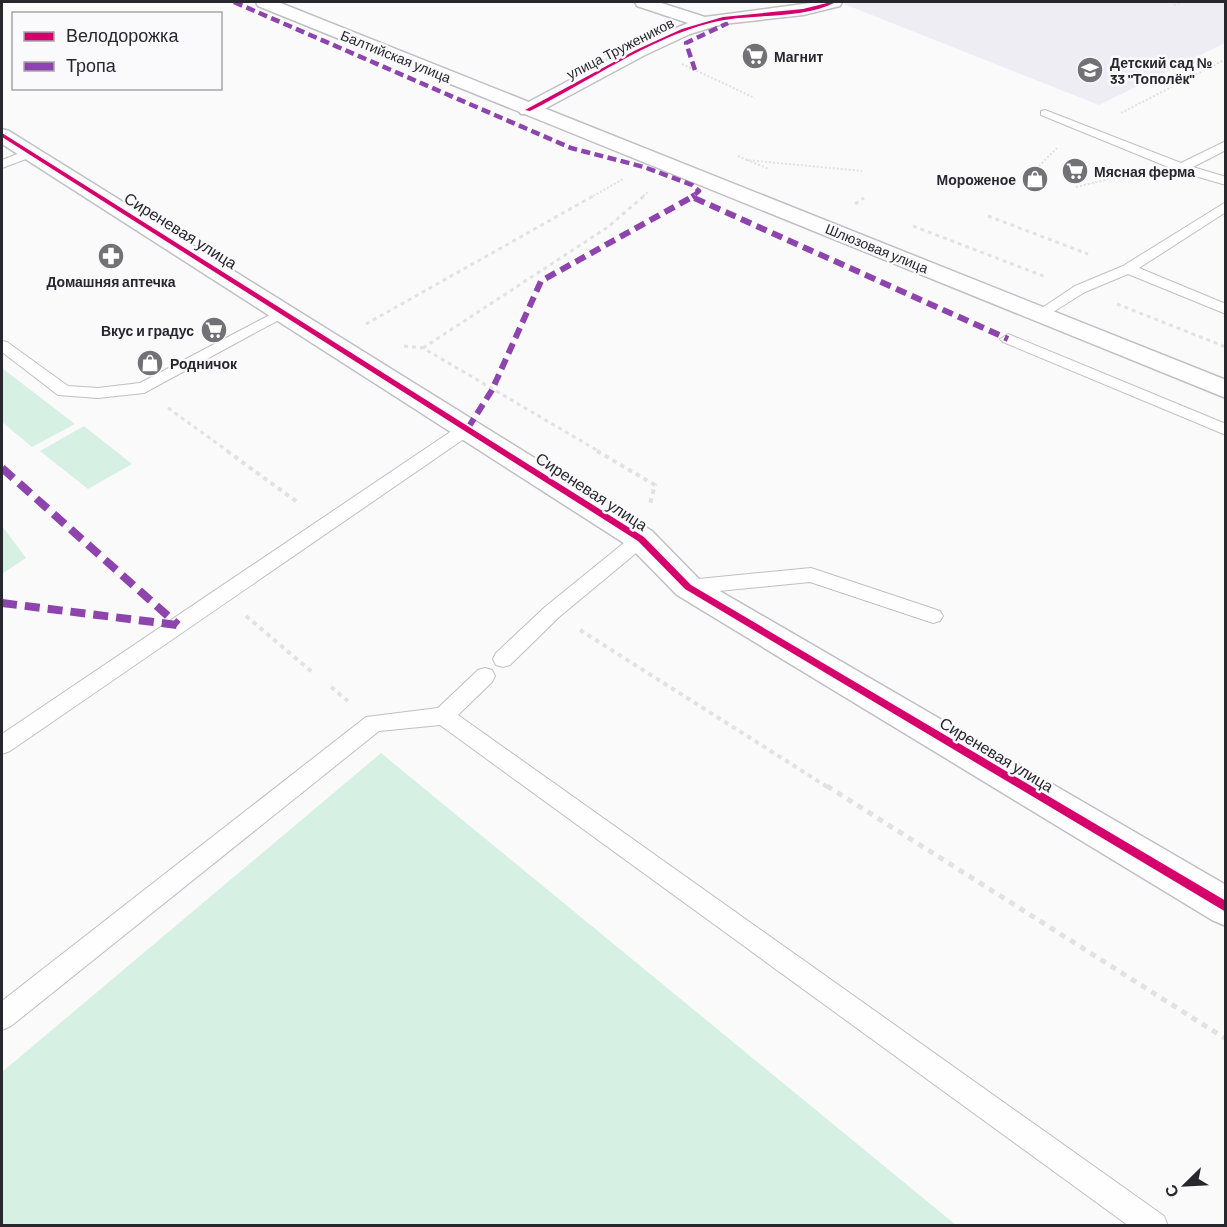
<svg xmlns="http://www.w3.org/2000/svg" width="1227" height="1227" viewBox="0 0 1227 1227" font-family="Barlow,sans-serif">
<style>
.built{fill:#eeedf3}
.green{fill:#d6f1e4}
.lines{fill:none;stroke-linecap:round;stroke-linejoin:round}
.service-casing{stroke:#c0bfc3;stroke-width:2}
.minor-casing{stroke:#c0bfc3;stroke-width:3}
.secondary-casing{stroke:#c0bfc3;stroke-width:3}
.path-far3{stroke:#e2e2e2;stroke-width:2;stroke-dasharray:2 2;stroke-linecap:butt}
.path-far2{stroke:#e2e2e2;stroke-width:3;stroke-dasharray:4 4;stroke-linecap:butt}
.path-far1{stroke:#e2e2e2;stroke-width:4;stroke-dasharray:4.5 4.5;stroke-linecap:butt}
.path{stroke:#e2e2e2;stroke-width:5;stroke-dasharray:6 6;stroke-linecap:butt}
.service{fill:#fefefe;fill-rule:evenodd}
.minor{fill:#fefefe;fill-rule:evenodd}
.secondary{fill:#fefefe;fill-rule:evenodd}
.quiet-far2{stroke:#8e44ad;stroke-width:4.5;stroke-dasharray:9 4.5;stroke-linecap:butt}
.quiet-far1{stroke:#8e44ad;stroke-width:6;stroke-dasharray:11 6;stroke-linecap:butt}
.quiet{stroke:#8e44ad;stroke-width:8;stroke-dasharray:15 8;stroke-linecap:butt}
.cycleway-casing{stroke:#faf9fc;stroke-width:4}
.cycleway{fill:#d6006c;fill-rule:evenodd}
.labels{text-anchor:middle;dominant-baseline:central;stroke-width:5;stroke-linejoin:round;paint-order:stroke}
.far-street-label{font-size:14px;fill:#29272e;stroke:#faf9fc}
.far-poi-label{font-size:14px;font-weight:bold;fill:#29272e;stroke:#faf9fc;text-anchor:start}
.street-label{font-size:16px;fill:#29272e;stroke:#faf9fc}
</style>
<rect width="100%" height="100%" fill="#fafafb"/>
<path class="built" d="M852,2H1225V43L1099,105L844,4Z"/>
<g class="green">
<path d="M2,368L75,424L32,447L2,422Z"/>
<path d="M84,426L132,464L88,489L40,451Z"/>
<path d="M2,526L26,558L2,574Z"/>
<path d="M381,753L956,1225H2V1072Z"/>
</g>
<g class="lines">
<defs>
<g id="service">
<path d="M1045,110L1181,163L1226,141V150L1193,167L1226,177V185L1178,171L1041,115V111Z"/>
<path d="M30,149L36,153L34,156L2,168V160Z"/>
<path d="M1226,202V212L1139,268L1226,304V314L1128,274L1085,292L1045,317H1035L1033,314L1075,286L1123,266Z"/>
<path d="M283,308L290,312L288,315L144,393L98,398L58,395L2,352V341L7,342L68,386L98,388L140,383Z"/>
<path d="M1008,334L1226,424V435L1003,342L1000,339Z"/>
<path d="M468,423L474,424L476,428L474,432L10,751L2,754V734L462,424Z"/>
<path d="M641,532L647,534L650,539L647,544L559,617L510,665L503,667L496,665L493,659L496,653L545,607L635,534Z"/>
<path d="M811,568L940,611L943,616L940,621L933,623L810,582L688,594L681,592L678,587L681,582L688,580Z"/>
<path d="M485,668L492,670L495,676L492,682L458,715L1164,1216L1168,1226H1129L440,725L379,731L11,1026L2,1030V1001L366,717L438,708L478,670Z"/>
</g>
<g id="minor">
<path d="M635,2H658L705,17L818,2H842L840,6L803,15L723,24L690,34L645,55L535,114H521L518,110L521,106L632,47L688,23L637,6Z"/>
<path d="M2,129L9,131L652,531L699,579L1226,885V926L1212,920L677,595L630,547L2,144Z"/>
</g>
<path id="secondary" d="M256,2H278L1226,380V398L258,6Z"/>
</defs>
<use href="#service" class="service-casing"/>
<use href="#minor" class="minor-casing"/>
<use href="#secondary" class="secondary-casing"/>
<g class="path-far3">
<path d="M1174,5L1185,2"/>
<path d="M682,64L755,98"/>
<path d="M1121,113L1226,59"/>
<path d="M738,156L747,160L862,171"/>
<path d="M747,160L769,169"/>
<path d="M1036,169L1057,148"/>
<path d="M1076,187L1122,176"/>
<path d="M593,196L623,179"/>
<path d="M643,196L649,191"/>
</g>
<g class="path-far2">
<path d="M855,204L864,198"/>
<path d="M988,216L1088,254"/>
<path d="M913,226L1046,277"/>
<path d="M1117,304L1226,347"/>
<path d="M366,324L595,195"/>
<path d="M404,346L423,348L600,452"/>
<path d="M423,348L608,227L645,195"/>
<path d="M168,408L229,452"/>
</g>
<g class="path-far1">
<path d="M227,451L300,504"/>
<path d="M597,451L655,485L650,504"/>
<path d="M246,616L312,672"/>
<path d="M580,630L829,788"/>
<path d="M331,687L348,701"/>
</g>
<path class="path" d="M827,786L1226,1039"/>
<use href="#service" class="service"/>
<use href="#minor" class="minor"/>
<use href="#secondary" class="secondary"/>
<g class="quiet-far2">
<path d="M234,2L571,148L644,167L692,185L699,191L693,196"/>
<path d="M695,70L686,43L728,23"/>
</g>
<g class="quiet-far1">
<path d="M692,197L695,195"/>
<path d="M468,428L492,390L541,281L692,197L1008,339"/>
</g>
<g class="quiet">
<path d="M2,468L178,625"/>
<path d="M2,603L177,625"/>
</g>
<defs>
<g id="cycleway">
<path d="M831,2H836C800,21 750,12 710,23C648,39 588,82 530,111L525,110L636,50L682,29L723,17L803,9Z"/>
<path d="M2,133L644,537L691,585L1226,901V912L685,589L638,541L2,137Z"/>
</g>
</defs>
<use href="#cycleway" class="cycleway-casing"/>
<use href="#cycleway" class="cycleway"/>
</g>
<defs>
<symbol id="supermarket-disc" viewBox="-11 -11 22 22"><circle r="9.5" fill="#727176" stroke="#faf9fc"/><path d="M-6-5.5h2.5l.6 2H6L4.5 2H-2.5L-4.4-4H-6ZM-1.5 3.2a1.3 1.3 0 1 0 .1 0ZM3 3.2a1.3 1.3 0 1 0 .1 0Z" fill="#fff"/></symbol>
<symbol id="school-disc" viewBox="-11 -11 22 22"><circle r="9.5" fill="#727176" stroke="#faf9fc"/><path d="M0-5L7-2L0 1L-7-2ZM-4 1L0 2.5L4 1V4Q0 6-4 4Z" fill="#fff"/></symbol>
<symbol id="shop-disc" viewBox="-11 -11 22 22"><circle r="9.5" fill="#727176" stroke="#faf9fc"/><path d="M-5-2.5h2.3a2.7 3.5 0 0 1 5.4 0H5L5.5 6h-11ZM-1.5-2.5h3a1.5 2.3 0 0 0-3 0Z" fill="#fff"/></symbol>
<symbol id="pharmacy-disc" viewBox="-11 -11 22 22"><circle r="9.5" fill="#727176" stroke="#faf9fc"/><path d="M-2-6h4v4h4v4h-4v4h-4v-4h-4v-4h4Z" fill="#fff"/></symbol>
</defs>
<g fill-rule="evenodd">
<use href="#supermarket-disc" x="740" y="41" width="30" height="30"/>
<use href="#school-disc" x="1075" y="55" width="30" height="30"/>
<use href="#supermarket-disc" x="1060" y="156" width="30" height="30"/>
<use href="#shop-disc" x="1020" y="164" width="30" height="30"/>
<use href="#pharmacy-disc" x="96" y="241" width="30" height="30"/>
<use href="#supermarket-disc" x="199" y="315" width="30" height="30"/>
<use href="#shop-disc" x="135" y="348" width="30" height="30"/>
</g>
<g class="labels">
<g class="far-street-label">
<text transform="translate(620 48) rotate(-27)">улица Тружеников</text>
<text transform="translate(396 56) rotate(22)">Балтийская улица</text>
<text transform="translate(877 248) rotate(22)">Шлюзовая улица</text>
</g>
<g class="far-poi-label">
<text x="774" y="56">Магнит</text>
<text x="1110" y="62">Детский сад №<tspan x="1110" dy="16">33 "Тополёк"</tspan></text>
<text x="1094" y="171">Мясная ферма</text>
<text x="1016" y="179" text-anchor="end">Мороженое</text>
<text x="111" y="281" text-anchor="middle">Домашняя аптечка</text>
<text x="194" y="330" text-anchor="end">Вкус и градус</text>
<text x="170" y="363">Родничок</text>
</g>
<g class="street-label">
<text transform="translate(181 230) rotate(32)">Сиреневая улица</text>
<text transform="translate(592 491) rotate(33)">Сиреневая улица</text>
<text transform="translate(997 754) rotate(31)">Сиреневая улица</text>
</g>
</g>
<rect width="1227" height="1227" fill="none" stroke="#29272e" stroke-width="6"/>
<rect x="12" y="12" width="210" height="78" fill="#faf9fc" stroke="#a6a5aa" stroke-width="1.5"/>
<rect x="24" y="32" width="30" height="9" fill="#d6006c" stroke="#a6a5aa" stroke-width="1.5"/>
<text x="66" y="42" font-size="18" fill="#29272e">Велодорожка</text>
<rect x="24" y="62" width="30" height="9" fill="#8e44ad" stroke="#a6a5aa" stroke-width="1.5"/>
<text x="66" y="72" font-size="18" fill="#29272e">Тропа</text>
<g transform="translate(1185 1185) rotate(246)" stroke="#faf9fc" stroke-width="4.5" paint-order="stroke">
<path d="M0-4.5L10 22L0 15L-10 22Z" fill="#29272e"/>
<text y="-9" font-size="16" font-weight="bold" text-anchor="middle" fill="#29272e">С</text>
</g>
</svg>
